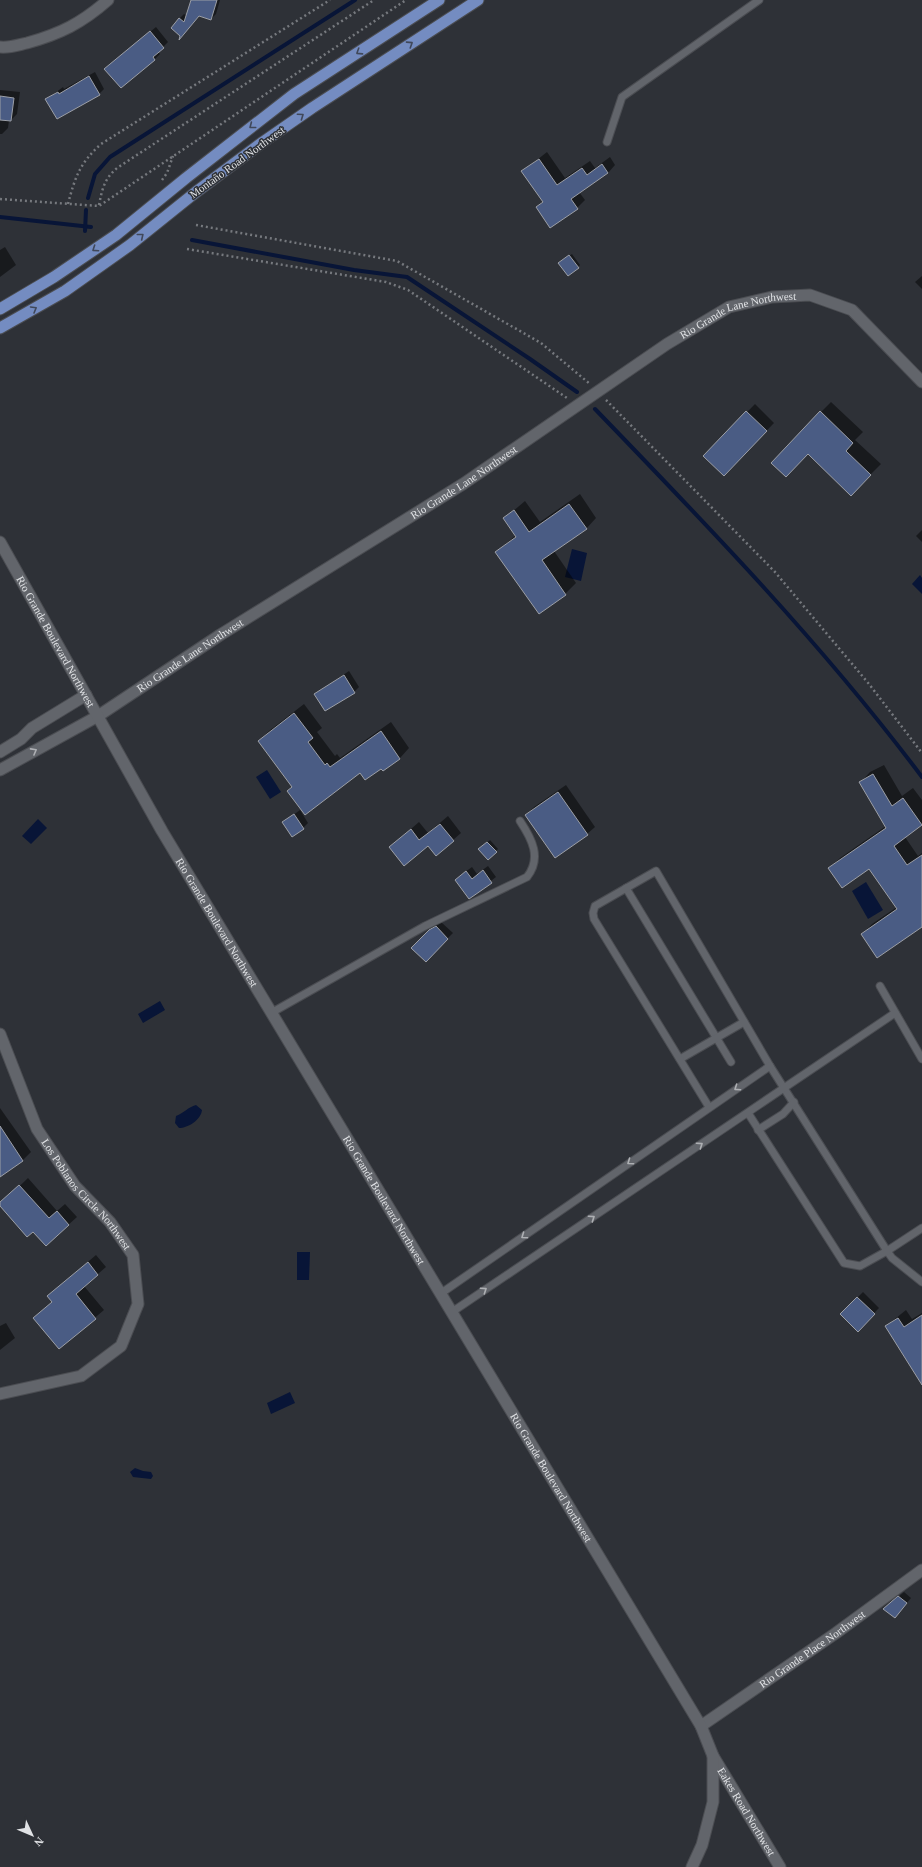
<svg xmlns="http://www.w3.org/2000/svg" width="922" height="1867" viewBox="0 0 922 1867" font-family="Georgia,serif">
<style>
.water{fill:#081537}
.shadow{fill:#0007}
.lines{fill:none;stroke-linecap:round;stroke-linejoin:round}
.stream{stroke:#081537;stroke-width:4}
.building{fill:#4a5c84;stroke:#9c9fa6}
.service-casing{stroke:#4b4d52;stroke-width:9}
.minor-casing{stroke:#4b4d52;stroke-width:13}
.tertiary-casing{stroke:#4b4d52;stroke-width:13}
.primary-casing{stroke:#4b4d52;stroke-width:13}
.path{stroke:#76797e;stroke-width:2.5;stroke-dasharray:2 3;stroke-linecap:butt}
.service{stroke:#62656b;stroke-width:7}
.minor{stroke:#62656b;stroke-width:11}
.tertiary{stroke:#62656b;stroke-width:11}
.primary{stroke:#748cc1;stroke-width:11}
.oneway{stroke:#40485a}
.oneway2{stroke:#aeb0b4}
.labels{text-anchor:middle;dominant-baseline:central;stroke-width:3;stroke-linejoin:round;paint-order:stroke}
.street-label{font-size:11px;fill:#e0e2e5;stroke:#2e3137}
</style>
<rect width="100%" height="100%" fill="#2e3137"/>
<g class="water">
<path d="M572,549L587,553L581,581L565,577Z"/>
<path d="M920,575L922,578V594L912,584Z"/>
<path d="M267,770L281,792L270,799L256,777Z"/>
<path d="M38,819L47,828L31,844L22,836Z"/>
<path d="M866,882L883,910L868,919L852,891Z"/>
<path d="M160,1001L165,1010L143,1023L138,1014Z"/>
<path d="M196,1105L202,1110C201,1120 188,1128 179,1128L175,1123L176,1116C184,1113 188,1107 196,1105Z"/>
<path d="M297,1252H310L309,1280H297Z"/>
<path d="M290,1392L295,1403L271,1414L267,1403Z"/>
<path d="M135,1468L143,1471L151,1472L153,1476L151,1479L133,1477L130,1472Z"/>
</g>
<g class="shadow">
<path d="M192,0H220L216,14L211,19L199,16L184,33L180,18L184,14L187,16Z"/>
<path d="M156,27L168,42L158,52L160,54L155,59L121,87L111,64Z"/>
<path d="M95,72L104,89L99,94L47,99L63,87L64,89Z"/>
<path d="M0,90L20,92L17,114L11,120H9L8,128L2,134H0Z"/>
<path d="M547,152L565,178L590,161L595,168L610,157L615,165L608,173L579,192L585,200L577,208L537,207L543,201L523,171Z"/>
<path d="M5,247L16,265L0,277V250Z"/>
<path d="M572,254L580,265L578,267L562,261Z"/>
<path d="M922,276V289L915,282Z"/>
<path d="M831,402L863,432L855,440L881,464L851,494L821,412Z"/>
<path d="M755,404L774,423L724,475L704,456Z"/>
<path d="M580,494L596,518L586,529L554,551L576,583L565,594L539,613L497,552L516,535L505,518L525,501L540,522Z"/>
<path d="M922,530V542L916,536Z"/>
<path d="M349,671L359,687L354,692L315,694Z"/>
<path d="M304,704L322,728L317,732L335,756L337,754L340,758L391,722L409,748L400,758L383,770L382,767L360,772L288,791L293,786L259,741L269,731Z"/>
<path d="M884,765L902,796L913,788L922,800V825L905,837L918,856L922,853V926L862,935L872,924L897,907L869,868H830L840,858L886,826L860,783L870,772Z"/>
<path d="M566,785L595,827L587,834L526,815L534,807Z"/>
<path d="M300,810L308,823L303,828L284,822Z"/>
<path d="M448,816L461,833L453,840L429,845L390,847L419,822L428,833Z"/>
<path d="M490,840L498,849L488,858L480,849Z"/>
<path d="M488,866L496,877L469,898L461,875L472,867L477,874Z"/>
<path d="M441,922L453,933L426,960L413,948L435,925Z"/>
<path d="M0,1108L31,1152L23,1160L0,1175Z"/>
<path d="M28,1178L57,1211L65,1204L77,1217L46,1245L33,1231L0,1205Z"/>
<path d="M96,1255L106,1267L84,1286L104,1310L59,1348L53,1302L48,1296Z"/>
<path d="M863,1292L879,1308L858,1330L841,1314Z"/>
<path d="M906,1310L912,1319L922,1313V1376L886,1326Z"/>
<path d="M6,1323L15,1338L0,1350V1326Z"/>
<path d="M904,1592L911,1598L895,1617L890,1604Z"/>
</g>
<g class="lines">
<g class="stream">
<path d="M88,198L95,174L110,157L355,0"/>
<path d="M0,217L91,227"/>
<path d="M85,231L86,210"/>
<path d="M192,240L354,270L407,277L530,359L577,392"/>
<path d="M595,409C709,527 823,645 922,777"/>
</g>
</g>
<g class="building">
<path d="M191,0H217L211,20L199,16L179,40L180,36L171,28L179,18L184,22Z"/>
<path d="M150,31L164,48L153,57L155,60L121,88L104,69Z"/>
<path d="M89,76L100,95L57,119L45,99L58,92L59,94Z"/>
<path d="M0,96L14,98L11,121L0,120Z"/>
<path d="M539,159L557,185L582,168L587,175L602,164L608,173L571,199L578,209L550,228L536,207L543,202L521,171Z"/>
<path d="M569,255L579,268L568,276L558,263Z"/>
<path d="M746,411L767,431L724,476L703,456Z"/>
<path d="M820,411L853,443L846,451L871,475L851,496L808,454L786,477L771,463Z"/>
<path d="M569,504L587,529L542,560L566,595L539,614L495,552L516,537L503,518L514,510L529,532Z"/>
<path d="M344,675L355,693L325,711L314,694Z"/>
<path d="M294,713L313,738L308,742L325,765L327,763L330,767L381,731L400,759L383,771L381,769L365,780L360,773L305,815L287,791L292,787L258,741Z"/>
<path d="M873,774L892,806L903,798L922,825L894,846L907,865L922,855V927L877,958L861,934L897,909L869,869L842,888L828,868L886,828L859,782Z"/>
<path d="M558,792L588,835L555,858L525,815Z"/>
<path d="M294,814L304,829L292,837L282,822Z"/>
<path d="M440,824L454,841L436,856L428,846L404,866L389,847L411,829L419,840Z"/>
<path d="M487,842L497,852L488,860L478,849Z"/>
<path d="M483,870L492,883L469,899L455,880L466,871L472,879Z"/>
<path d="M436,926L448,939L426,962L411,948L429,930Z"/>
<path d="M0,1126L23,1161L0,1177Z"/>
<path d="M19,1185L49,1218L57,1211L69,1225L46,1246L33,1232L27,1237L0,1206V1202Z"/>
<path d="M88,1262L98,1275L76,1294L96,1319L59,1349L33,1318L52,1302L47,1296Z"/>
<path d="M857,1297L875,1314L858,1332L840,1314Z"/>
<path d="M922,1315V1385L885,1326L898,1318L904,1327Z"/>
<path d="M898,1596L907,1603L895,1618L883,1609Z"/>
</g>
<g class="lines">
<defs>
<g id="service">
<path d="M607,142L622,97L759,0"/>
<path d="M626,888L731,1062"/>
<path d="M880,986L922,1059"/>
<path d="M271,1013L425,926L527,877C542,858 532,839 520,821"/>
<path d="M680,1059L744,1022"/>
<path d="M709,1107L594,919L593,913L595,906L656,871L770,1066L887,1251L892,1258L922,1282"/>
<path d="M748,1113L844,1263L860,1266L887,1251L922,1228"/>
<path d="M758,1130L783,1114L794,1102"/>
<path d="M440,1294L770,1066"/>
<path d="M452,1312L895,1013"/>
</g>
<g id="minor">
<path d="M0,47C10,48 18,45 27,43C60,34 82,23 108,0"/>
<path d="M0,752L21,739L32,728L86,695"/>
<path id="s1" d="M0,770L98,716L220,635L463,484L667,344L729,307L772,297L810,295L852,310L922,382"/>
<path id="s2" d="M0,1034L37,1129L75,1186L110,1222L133,1255L138,1304L121,1346L81,1376L0,1394"/>
<path id="s3" d="M701,1726L836,1633L922,1570"/>
<path id="s4" d="M713,1756L780,1867"/>
</g>
<g id="tertiary">
<path id="s5" d="M0,542L162,831L701,1726L713,1756V1802L702,1845L692,1867"/>
</g>
<g id="primary">
<path d="M0,309L54,277L116,235L186,178L294,94L439,0"/>
<path d="M0,328L65,291L130,245L196,192L263,142L312,108L478,0"/>
</g>
</defs>
<use href="#service" class="service-casing"/>
<use href="#minor" class="minor-casing"/>
<use href="#tertiary" class="tertiary-casing"/>
<use href="#primary" class="primary-casing"/>
<g class="path">
<path d="M162,180L167,173L173,156"/>
<path d="M0,199L99,206L406,0"/>
<path d="M68,204C75,177 80,163 101,144L330,0"/>
<path d="M99,205C102,190 104,179 117,168L374,0"/>
<path d="M196,225L397,261L541,343L590,384"/>
<path d="M187,249L386,282L408,290L567,398"/>
<path d="M606,400L775,572L869,684L922,753"/>
</g>
<use href="#service" class="service"/>
<use href="#minor" class="minor"/>
<use href="#tertiary" class="tertiary"/>
<use href="#primary" class="primary"/>
</g>
<defs><path id="oneway-chevron" d="M-2-3.5L2.5 0L-2 3.5" fill="none" stroke-width="1.6" stroke-linecap="round" stroke-linejoin="round"/></defs>
<g class="oneway">
<use href="#oneway-chevron" transform="translate(410 44) rotate(-33)"/>
<use href="#oneway-chevron" transform="translate(359 52) rotate(147)"/>
<use href="#oneway-chevron" transform="translate(301 116) rotate(-35)"/>
<use href="#oneway-chevron" transform="translate(252 126) rotate(142)"/>
<use href="#oneway-chevron" transform="translate(141 236) rotate(-39)"/>
<use href="#oneway-chevron" transform="translate(95 249) rotate(146)"/>
<use href="#oneway-chevron" transform="translate(34 309) rotate(-30)"/>
</g>
<g class="oneway2">
<use href="#oneway-chevron" transform="translate(34 751) rotate(-29)"/>
<use href="#oneway-chevron" transform="translate(737 1088) rotate(146)"/>
<use href="#oneway-chevron" transform="translate(700 1145) rotate(-34)"/>
<use href="#oneway-chevron" transform="translate(630 1162) rotate(145)"/>
<use href="#oneway-chevron" transform="translate(592 1218) rotate(-34)"/>
<use href="#oneway-chevron" transform="translate(524 1236) rotate(145)"/>
<use href="#oneway-chevron" transform="translate(484 1290) rotate(-34)"/>
</g>
<g class="labels">
<g class="street-label">
<text transform="translate(237 162) rotate(-36)">Montaño Road Northwest</text>
<text stroke="none"><textPath href="#s1" startOffset="870">Rio Grande Lane Northwest</textPath></text>
<text stroke="none"><textPath href="#s1" startOffset="546">Rio Grande Lane Northwest</textPath></text>
<text stroke="none"><textPath href="#s5" startOffset="114">Rio Grande Boulevard Northwest</textPath></text>
<text stroke="none"><textPath href="#s1" startOffset="222">Rio Grande Lane Northwest</textPath></text>
<text stroke="none"><textPath href="#s5" startOffset="438">Rio Grande Boulevard Northwest</textPath></text>
<text stroke="none"><textPath href="#s2" startOffset="184">Los Poblanos Circle Northwest</textPath></text>
<text stroke="none"><textPath href="#s5" startOffset="762">Rio Grande Boulevard Northwest</textPath></text>
<text stroke="none"><textPath href="#s5" startOffset="1086">Rio Grande Boulevard Northwest</textPath></text>
<text stroke="none"><textPath href="#s3" startOffset="135">Rio Grande Place Northwest</textPath></text>
<text stroke="none"><textPath href="#s4" startOffset="65">Eakes Road Northwest</textPath></text>
</g>
</g>
<g transform="translate(32 1835) rotate(134)" stroke="#2e3137" stroke-width="3" paint-order="stroke">
<path d="M0-3L7 15L0 10L-7 15Z" fill="#e0e2e5"/>
<text y="-6" font-size="11" font-weight="bold" text-anchor="middle" fill="#e0e2e5">N</text>
</g>
</svg>
